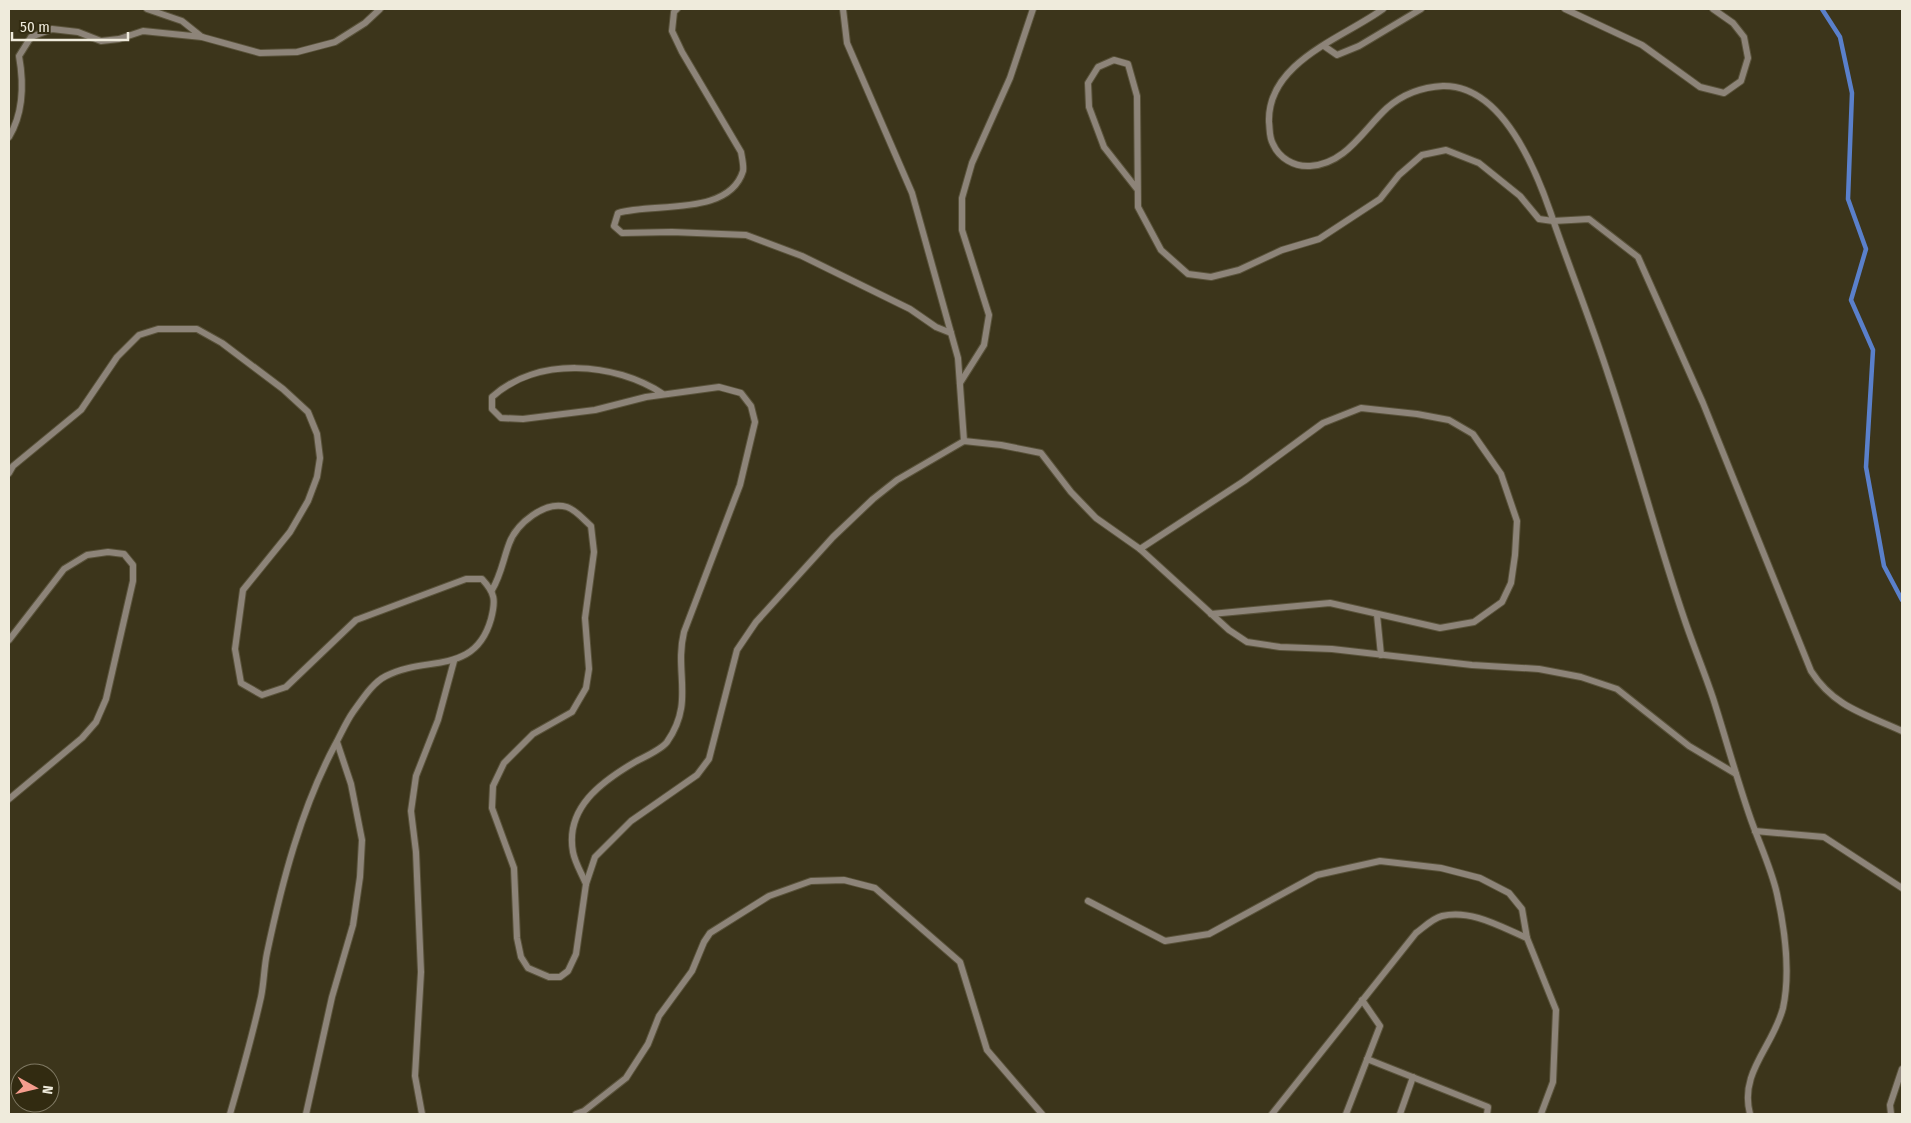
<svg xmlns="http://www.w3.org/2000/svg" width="1911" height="1123" viewBox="0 0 1911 1123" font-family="'Fira Sans Condensed',sans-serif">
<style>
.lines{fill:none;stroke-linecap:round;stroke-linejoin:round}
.stream{stroke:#5a80cb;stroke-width:4.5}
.service-casing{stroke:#59523a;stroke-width:8}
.service{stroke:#8d8479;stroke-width:6}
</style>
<rect width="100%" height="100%" fill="#3c351b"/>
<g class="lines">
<path class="stream" d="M1822,9L1840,37L1852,93L1848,199L1866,249L1851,300L1873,350L1866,467L1884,566L1902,600"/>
<defs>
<g id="service">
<path d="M147,9L182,21L202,37L260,53L297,52L335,42L365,23L380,9"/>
<path d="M677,9L674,12L672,31L682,52L741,152C742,158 744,166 743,171C729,217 653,202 618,213L614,226L622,233L672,232L746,235L802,256L910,309L936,327L951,333"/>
<path d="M843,9L847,43L912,193L958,358L964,441"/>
<path d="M1383,9C1343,38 1267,62 1269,122C1270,130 1269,137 1273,144C1279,158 1294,167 1310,166C1346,164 1363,130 1387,108C1403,94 1422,87 1443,86C1501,85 1534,165 1550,211C1569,267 1591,321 1609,377C1636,457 1657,539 1684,618C1693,645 1704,671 1713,698C1725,736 1736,776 1749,814C1758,841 1771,867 1777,894C1785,930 1791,971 1783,1008C1773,1047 1739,1072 1750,1114"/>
<path d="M1565,9L1642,45L1700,87L1724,93L1741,81L1748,58L1744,37L1733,23L1713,9"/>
<path d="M1324,46L1337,55L1359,46L1421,9"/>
<path d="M9,137C24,112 24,84 19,56L31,37L52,29L78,32L101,41L119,39L143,31L202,37"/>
<path d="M1137,189L1104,147L1089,107L1088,83L1098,67L1114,60L1128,64L1137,96L1138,207L1161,250L1188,274L1211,277L1239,270L1282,250L1319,239L1380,199L1399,175L1422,155L1446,150L1479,163L1520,196L1539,219L1553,221L1589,219L1638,257L1703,403L1811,671C1834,707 1865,714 1902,731"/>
<path d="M960,383L984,345L989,315L962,230V198L972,163L1010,78L1033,9"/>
<path d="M9,473L13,466L81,410L117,357L139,335L158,329H197L222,343L283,389L308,412L317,434L320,458L317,477L308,501L290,532L243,590L235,649L241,683L262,695L286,687L356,620L466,579H482C495,593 496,600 491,619C475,676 426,655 386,676C372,683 362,700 353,712C346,722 341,734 335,745C301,809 282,882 267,953C264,967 264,983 261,997C252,1037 241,1076 230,1114"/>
<path d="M1140,549L1244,481L1323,423L1361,408L1417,414L1449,420L1473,434L1501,474L1517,521L1515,555L1511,583L1502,602L1474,622L1440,628L1330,603L1211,614"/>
<path d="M492,590C501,575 503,560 509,544C516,524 545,500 567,507C576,510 584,520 591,526L594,552L585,618L589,669L586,688L572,712L533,734L504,763L493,786L492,808L514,868L517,938L521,957L528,968L549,977H560L568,971L576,954L586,884L595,857L631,821L697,775L709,759L737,650L756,622L833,537L873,499L897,480L964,441L1001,445L1041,453L1071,492L1096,518L1140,549L1229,630L1247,642L1280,647L1332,649L1472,665L1539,669L1581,677L1617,689L1689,746L1736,774"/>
<path d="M1377,615L1381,655"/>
<path d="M9,640L64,569L87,555L108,552L124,554L133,565V581L106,699L96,722L82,738L9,799"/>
<path d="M1755,831L1824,837L1902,888"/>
<path d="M586,884C582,874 575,863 573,852C565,808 601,782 635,762C644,757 661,750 667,742C695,702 674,673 684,632L740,485L755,422L751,406L741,393L719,387L646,397L595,410L523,419L501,418L492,409V397C537,356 615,362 663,394"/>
<path d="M1088,901L1165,941L1209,934L1317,875L1380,861L1441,868L1480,878L1509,893L1522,909L1527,938L1556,1010L1553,1082L1541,1114"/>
<path d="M1367,1059L1488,1107L1487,1114"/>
<path d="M306,1114L332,997L353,925L360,877L362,840L351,784L337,742"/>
<path d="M422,1114L415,1076L421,972L416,852L411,811L416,776L438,720L454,661"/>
<path d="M576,1114L584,1111L626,1078L648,1044L659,1016L692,971L704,942L710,933L769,896L811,881L844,880L875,888L960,962L987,1050L1042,1114"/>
<path d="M1272,1114L1416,933C1423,928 1433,918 1442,916C1471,909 1501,927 1527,938"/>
<path d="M1346,1114L1380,1026L1362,1000"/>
<path d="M1400,1114L1413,1077"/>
<path d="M1891,1114L1890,1105L1902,1069"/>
</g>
</defs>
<use href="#service" class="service-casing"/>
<use href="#service" class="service"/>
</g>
<rect width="1911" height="1123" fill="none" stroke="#efebdc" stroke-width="20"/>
<g transform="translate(35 1088) rotate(98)"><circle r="24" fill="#322b11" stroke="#7e7862"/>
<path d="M0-4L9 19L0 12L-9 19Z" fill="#f59d8e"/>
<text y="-8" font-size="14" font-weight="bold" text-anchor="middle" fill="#efebdc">N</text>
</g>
<path d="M12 32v8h116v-8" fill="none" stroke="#efebdc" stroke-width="2.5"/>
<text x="20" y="32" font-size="15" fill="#efebdc" stroke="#322b11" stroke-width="4" paint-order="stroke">50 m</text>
</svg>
